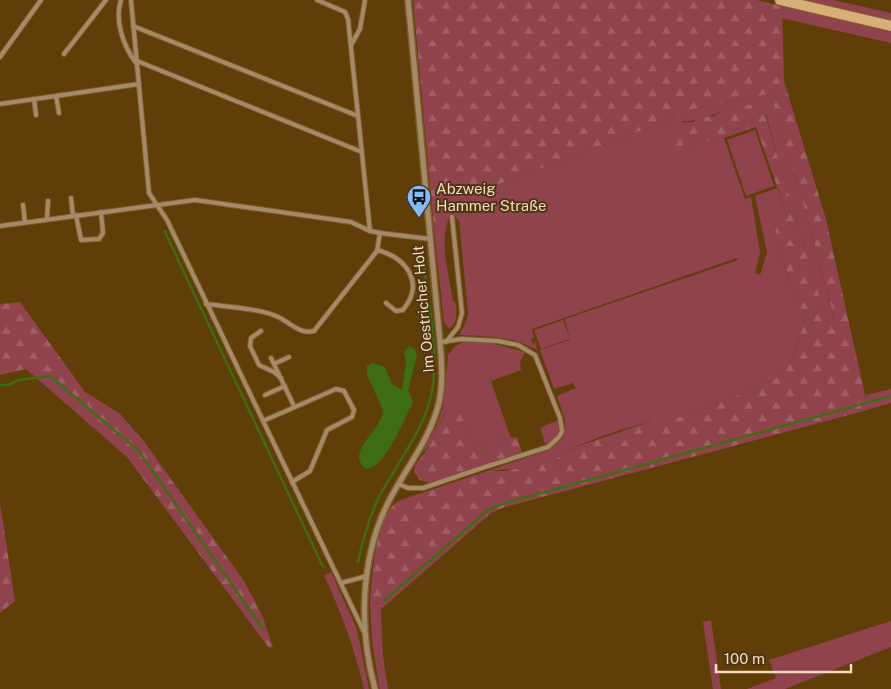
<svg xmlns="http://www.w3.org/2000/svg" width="891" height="689" viewBox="0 0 891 689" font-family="'Public Sans',sans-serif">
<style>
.grass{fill:#90434d}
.forest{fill:url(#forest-firs)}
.water{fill:#3e6d14}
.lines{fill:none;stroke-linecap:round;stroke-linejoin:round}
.stream{stroke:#3e6d14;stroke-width:2.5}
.lane-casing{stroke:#7d5d2b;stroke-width:6}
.street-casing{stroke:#7d5d2b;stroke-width:8}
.secondary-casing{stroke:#7d5d2b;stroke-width:12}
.lane{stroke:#a48a68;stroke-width:4}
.street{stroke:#a48a68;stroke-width:5}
.secondary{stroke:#d9af78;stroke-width:10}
.labels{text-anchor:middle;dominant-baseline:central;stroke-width:4;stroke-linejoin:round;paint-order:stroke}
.poi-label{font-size:15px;fill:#f4dbbc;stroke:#4e3614;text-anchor:start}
.street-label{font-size:15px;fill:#f4dbbc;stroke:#4e3614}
</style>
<defs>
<pattern id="forest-firs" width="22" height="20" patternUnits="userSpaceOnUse" patternTransform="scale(1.25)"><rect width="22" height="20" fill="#90434d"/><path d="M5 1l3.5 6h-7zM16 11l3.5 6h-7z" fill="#a05e65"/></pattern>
</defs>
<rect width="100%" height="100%" fill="#5f3e07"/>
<g class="grass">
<path d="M802,0H833L891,13V21Z"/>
<path d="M783,5L891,31V43L781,18Z"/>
<path d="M770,94L806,213L834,319L823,307L783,176L785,169L778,158L766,114L752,104C743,108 732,106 724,110C716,114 692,123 682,121L676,147L724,138L745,199L751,197L760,253L755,273L760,275L767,252L755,196L777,188L787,215L775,232L788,277L802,310L803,325L793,359L775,379L686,417C648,419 608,433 573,448C566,451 561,458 554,461C533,469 508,469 487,471L548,450L562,439L565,420L557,396L576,388L573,383L554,389L540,350L570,340L565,319L738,260L737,258L532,329L534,338L531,339L533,344L536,342L537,350C514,336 485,336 459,335L467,320L468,312L459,221L454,215L449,218C439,242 449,276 453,301H455C457,312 458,322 449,329L444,322L434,229L440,227L463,198L703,107Z"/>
<path d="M755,130L774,186L746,196L727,140Z"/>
<path d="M563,320L570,339L541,349L534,330Z"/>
<path d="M464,342L490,343L525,352L520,362L521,370L491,381L510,436L477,452L459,410L445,412L431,444L422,453L436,427L443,407L448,355L455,346Z"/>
<path d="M891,389V403L860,412L865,395Z"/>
<path d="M558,420C562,431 556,440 545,444L540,428Z"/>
<path d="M331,572L357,629L369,689H364C355,650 341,612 324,575Z"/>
<path d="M370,603L387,604L381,609L383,656L388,689H380L379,685L372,641Z"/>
<path d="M711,620L721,689H713L703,622Z"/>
<path d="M891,621V647L785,689H747L776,678L769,660Z"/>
</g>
<g class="forest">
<path d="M413,0H757L782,6L784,81L826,219L865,395L860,412L505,507L491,513L387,604L370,603C372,576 375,517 398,501L487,471H504L551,462L573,448L646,423L670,417H686L775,379L793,359L803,325L802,310L788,277L775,232L779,221L787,215L756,127L724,138L676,147L671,131L677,123L693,122L701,117L714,116L725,109L758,103L763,107L778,158L785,169L783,176L823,307L834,318L806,213L770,94L703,107L463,198L460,200L462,214L450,215L445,225L434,229Z"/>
<path d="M20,302L85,392L119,413L143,440L244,581L262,615L273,647L269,648L127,457L26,369L0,375V304Z"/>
<path d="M452,405L459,410L477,452L510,436L511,438L517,437L522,452L430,483L420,480L414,472L415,465L431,444L445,413Z"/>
<path d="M0,503L15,601L0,613Z"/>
</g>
<path class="water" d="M409,346L415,349L417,356L408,390L413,402L411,406C403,422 385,468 366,469C344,451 383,430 383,410L367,375V366L373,363L385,367L392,384L402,390L406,362L404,352Z"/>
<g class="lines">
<g class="stream">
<path d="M165,232L323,567"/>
<path d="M0,385H8L19,380L50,376L138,450L263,629"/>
<path d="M358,562C363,539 369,517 379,497C397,463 422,433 431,396C440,356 428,303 424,263L421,255"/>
<path d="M385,600L488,510L502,504L891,396"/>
</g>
<defs>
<g id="lane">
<path d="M121,0C114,21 124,47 136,63"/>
<path d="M131,0L149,193L167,220L365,634"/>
<path d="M133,26L358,116"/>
<path d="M351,45L360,29L365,0"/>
<path d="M64,54L106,0"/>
<path d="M0,57L41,0"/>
<path d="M137,61L362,152"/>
<path d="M56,96L59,113"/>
<path d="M34,99L36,115"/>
<path d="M0,104L139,84"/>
<path d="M71,198L73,216"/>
<path d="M23,205L25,222"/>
<path d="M76,215L81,240L99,239L103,233L101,212"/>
<path d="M47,219L48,201"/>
<path d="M0,226L195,200L351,222L370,231"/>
<path d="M380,233L430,239"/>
<path d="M377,250C407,258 425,283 403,310L396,311L386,303"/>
<path d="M206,304C229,307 255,308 276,316C289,321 299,335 314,331L377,251L380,233L370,231L348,19L345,12L317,0"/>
<path d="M261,331L251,338L250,346L259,365L274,372L281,378"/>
<path d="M446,342L458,327L462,313L452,217"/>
<path d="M271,358L294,406"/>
<path d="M274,364L289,357"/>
<path d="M265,395L285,386"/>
<path d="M263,421L336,389L344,391L354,410L352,417L327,430L310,471L292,482"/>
<path d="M398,484L408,488H423L485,467L548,447L559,437L562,431L560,418L535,355L518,345L498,341L462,339L440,342"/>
<path d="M341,583L367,576"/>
</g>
<path id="street" d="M375,689C359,631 360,562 386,507C401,475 425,447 436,413C444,391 442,365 440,342L408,0"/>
<path id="secondary" d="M780,0L891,26"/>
</defs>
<use href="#lane" class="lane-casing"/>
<use href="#street" class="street-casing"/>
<use href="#secondary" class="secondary-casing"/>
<use href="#lane" class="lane"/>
<use href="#street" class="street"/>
<use href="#secondary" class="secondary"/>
</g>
<defs>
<symbol id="bus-pin" viewBox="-11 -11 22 30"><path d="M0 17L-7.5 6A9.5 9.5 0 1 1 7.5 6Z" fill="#86bbfb" stroke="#4e3614"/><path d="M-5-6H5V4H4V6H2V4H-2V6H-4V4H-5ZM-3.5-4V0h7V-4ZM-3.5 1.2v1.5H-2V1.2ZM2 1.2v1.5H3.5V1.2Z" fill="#111"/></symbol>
</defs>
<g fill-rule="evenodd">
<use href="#bus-pin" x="405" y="183" width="28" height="38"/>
</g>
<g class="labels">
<g class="poi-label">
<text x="436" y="188">Abzweig<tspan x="436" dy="17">Hammer Straße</tspan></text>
</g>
<g class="street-label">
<text transform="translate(423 309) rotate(-95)">Im Oestricher Holt</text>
</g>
</g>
<path d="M716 664v8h135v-8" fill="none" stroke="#f4dbbc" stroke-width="2.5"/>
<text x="724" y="664" font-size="15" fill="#f4dbbc" stroke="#4e3614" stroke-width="4" paint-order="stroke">100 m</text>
</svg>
